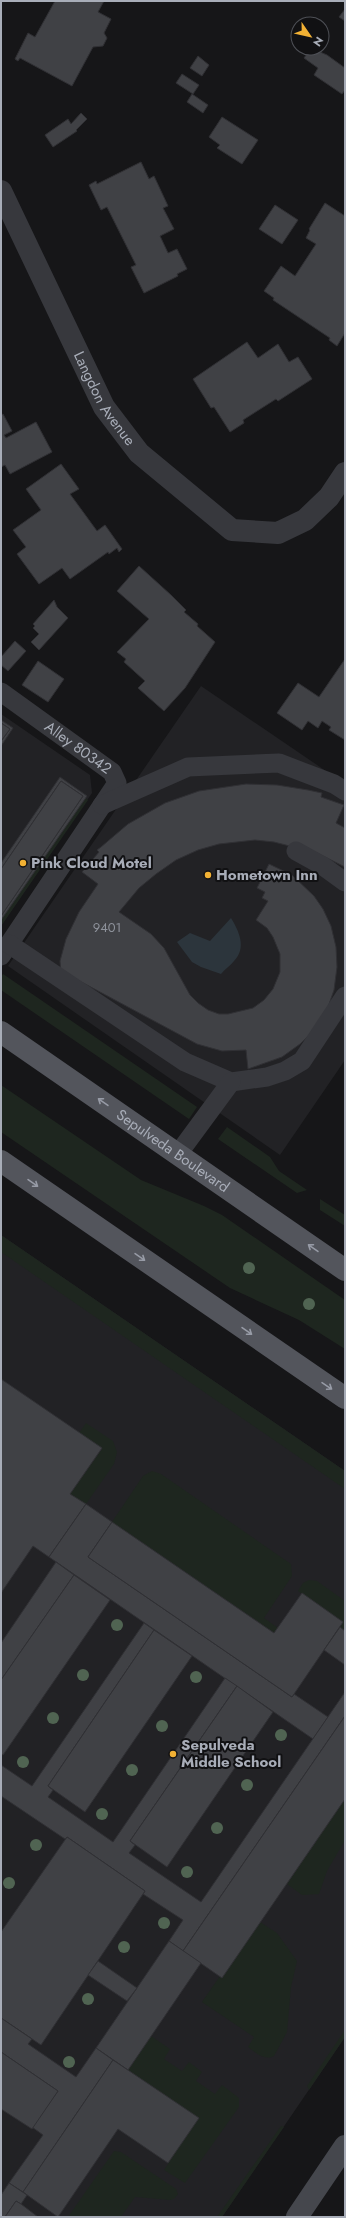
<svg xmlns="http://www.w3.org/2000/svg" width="346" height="2218" viewBox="0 0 346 2218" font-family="Jost,sans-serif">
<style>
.built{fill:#222225}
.green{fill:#1e261f}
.water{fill:#2c353c}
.building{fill:#404145;stroke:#303034}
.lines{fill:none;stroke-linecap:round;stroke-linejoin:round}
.service{stroke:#37383d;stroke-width:19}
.minor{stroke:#37383d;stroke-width:22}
.secondary{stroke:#45474d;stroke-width:22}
.primary{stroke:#53555c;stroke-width:22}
.tree{fill:#506452}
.oneway{stroke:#979ba6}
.poi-dot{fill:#f2b134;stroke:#111113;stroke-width:1.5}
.labels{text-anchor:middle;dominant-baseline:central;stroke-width:4;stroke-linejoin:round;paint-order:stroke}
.number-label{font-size:13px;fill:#8e929b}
.street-label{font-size:15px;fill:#a8adb8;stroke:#111113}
.poi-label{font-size:15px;font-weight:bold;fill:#a8adb8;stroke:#111113;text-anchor:start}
</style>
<rect width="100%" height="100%" fill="#161618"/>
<g class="built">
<path d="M201,686L345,784V1060L280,1155L8,966Z"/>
<path d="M1,714L90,775L92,793L1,926Z"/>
<path d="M1,1235L345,1471V2037L222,2217H1Z"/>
</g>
<g class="green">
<path d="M83,796L88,800L1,926V916Z"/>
<path d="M3,974L197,1107L189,1119L1,990V977Z"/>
<path d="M1,1085L141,1180L204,1206L222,1215L345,1300V1349L299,1320L230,1288L1,1132Z"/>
<path d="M227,1127L270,1157L279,1171L307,1190L297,1193L218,1139Z"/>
<path d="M320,1199L345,1215V1226L320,1210Z"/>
<path d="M1,1235L345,1471V1489L1,1252Z"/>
<path d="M86,1423L113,1441L117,1452L114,1464L86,1504L70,1494L102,1449L79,1433Z"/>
<path d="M152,1471L161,1474L291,1564L292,1576L264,1618L278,1628L274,1633L112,1522L143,1476Z"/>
<path d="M309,1580L317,1581L345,1601V1631L340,1627L343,1622L298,1591L303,1583Z"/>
<path d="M345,1799V1840L327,1871L319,1894L302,1895L287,1884Z"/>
<path d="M260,1922L277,1933L297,1961L291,1987L287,2032L274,2056C264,2061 256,2053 248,2047L254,2037L202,2002L220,1976L223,1977Z"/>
<path d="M345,2030V2037L309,2090L307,2086Z"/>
<path d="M151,2036L170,2049L164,2059L182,2071L189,2062L202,2072L196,2081L215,2094L222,2085L239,2098V2107L185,2183L164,2170L198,2118L128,2070Z"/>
<path d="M281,2126L284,2127L222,2217H217Z"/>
<path d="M114,2151L121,2152L176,2189L178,2194L175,2198L171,2200L135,2197L121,2217H68Z"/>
</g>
<path class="water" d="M231,918C239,931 247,948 234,961C230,966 225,969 221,974L201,967L192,962L177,942L190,933L210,941Z"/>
<g class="building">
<path d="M55,1H104L98,12L111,19L104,33L107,38L103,46L93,47L72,86L20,58L18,61L15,59L28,33L35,37Z"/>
<path d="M345,9V21L339,17Z"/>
<path d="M311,48L327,55L345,68V90L342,94L314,75L318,68L304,58Z"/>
<path d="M198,56L209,65L202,76L190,68Z"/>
<path d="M182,74L199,85L193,94L176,83Z"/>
<path d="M192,94L208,105L203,113L187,102Z"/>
<path d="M81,113L87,119L76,130L77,131L53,147L45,135L68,119L71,124Z"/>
<path d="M222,117L258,140L242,164L217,148L220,145L209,137Z"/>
<path d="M141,162L149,179L154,176L168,206L163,208L174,229L160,236L168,253L177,249L187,269L177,274L178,276L144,293L131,267L136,265L107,207L101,210L89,185L96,181L97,184Z"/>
<path d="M325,203L345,216V333L337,346L329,340L330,338L273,300L274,298L264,291L281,266L295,276L316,244L306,238L310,230L309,229Z"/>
<path d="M275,205L298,220L282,244L259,229Z"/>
<path d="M247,342L258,358L278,344L289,362L298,357L312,379L278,401L276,399L243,420L244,423L230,432L214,407L211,408L193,379Z"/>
<path d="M3,414L12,431L4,435L6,438L36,422L52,452L10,474L5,465L1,467V415Z"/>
<path d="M61,464L79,489L70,494L97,531L105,525L122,549L119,552L117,548L109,554L108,552L70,579L62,568L39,584L17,554L26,547L13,530L41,510L26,489Z"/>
<path d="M139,566L171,595L186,610L184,612L198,624L197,626L215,642L185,688L164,711L138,688L145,681L124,662L126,659L117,652L149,619L117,591Z"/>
<path d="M54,600L57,607L68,618L39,650L31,642L39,634L33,628L35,626L33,624Z"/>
<path d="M15,641L26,651L8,671L1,665V657Z"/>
<path d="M345,659V740L329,730L331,727L322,721L318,728L308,721L302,730L277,713L298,683L319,697Z"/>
<path d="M38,661L64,679L48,702L22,685Z"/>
<path d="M1,720L13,728L1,746V741L10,729L1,723Z"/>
<path d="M1,723L10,729L1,741Z"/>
<path d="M60,777L87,796L1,920V916L83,796L61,781L1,869V863Z"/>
<path d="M61,781L83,796L1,916V869Z"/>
<path d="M246,784L277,785L308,790L322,793L321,797L344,805L336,823L345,828V867L317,853L274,842L255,840L219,844L198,850L176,860L156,874L139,888L119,912L151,934L164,948L190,995L198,1003L208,1010L219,1014H228L253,1008L264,1000L273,989L280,972V954L273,937L267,928L256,920L268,901L262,898L265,892L257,888L269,864L292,875L314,896L323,909L331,926L336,947L337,967L334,990L327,1010L314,1030L300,1044L282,1057L248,1069L246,1050L222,1051L197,1044L72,977L61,973L60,961L66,939L79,912L98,884L82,872L99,852L97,850L101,847L128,824L165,803L199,791Z"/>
<path d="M1,1379L102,1448L70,1494L86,1504L49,1557L33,1546L1,1593Z"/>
<path d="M86,1504L112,1522L88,1557L292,1697L294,1694L328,1717L313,1739L49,1557Z"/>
<path d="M112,1522L274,1633L302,1593L343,1622L292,1697L88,1557Z"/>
<path d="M56,1562L74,1575L1,1680V1643Z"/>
<path d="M74,1575L110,1600L3,1755L1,1754V1680Z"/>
<path d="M144,1623L154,1630L48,1786L53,1790L48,1797L113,1842L225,1678L237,1686L130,1841L135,1845L129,1853L201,1902L345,1692V1716L183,1951L169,1941L183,1920L143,1894L145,1891L67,1837L65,1839L1,1796V1765L32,1786Z"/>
<path d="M340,1627L345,1631V1665L324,1650Z"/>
<path d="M154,1630L192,1656L85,1812L48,1786Z"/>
<path d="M237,1686L273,1712L167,1867L130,1841Z"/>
<path d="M345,1716V1799L222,1978L183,1951Z"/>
<path d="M67,1837L145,1891L41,2045L1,2018V1932Z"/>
<path d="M169,1941L201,1963L128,2070L96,2048Z"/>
<path d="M98,1961L137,1988L127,2001L88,1975Z"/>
<path d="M1,2018L32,2039L28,2044L76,2077L96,2048L113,2060L23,2192L9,2183L43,2135L32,2127L58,2091L1,2052Z"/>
<path d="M1,2052L58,2091L32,2129L1,2109Z"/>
<path d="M113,2060L199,2118L168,2163L118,2129L58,2217L23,2192Z"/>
<path d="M9,2183L27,2195L21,2204L16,2201L5,2217H1V2195Z"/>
<path d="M16,2201L21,2204L38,2217H5Z"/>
</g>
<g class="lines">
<g class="service">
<path id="s1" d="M1,692L112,772L117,783L1,956"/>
<path d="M102,805L188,767L279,763L334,784L345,791"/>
<path d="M296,851L323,866L345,882"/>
<path d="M9,944L185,1062L231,1082L267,1077L285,1071L302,1061L345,996"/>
<path d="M178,1154L231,1082"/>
</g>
<path class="minor" id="s2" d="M1,191L104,407L139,453L232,530L278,533L305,520L329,497L345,473"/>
<path class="secondary" d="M297,2217L345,2146"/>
<g class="primary">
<path id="s3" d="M1,1032L345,1270"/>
<path d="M1,1161L345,1398"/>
</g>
</g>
<g class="tree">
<circle cx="249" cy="1268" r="6"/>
<circle cx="309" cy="1304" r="6"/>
<circle cx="117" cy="1625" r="6"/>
<circle cx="83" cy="1675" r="6"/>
<circle cx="196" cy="1677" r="6"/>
<circle cx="53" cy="1718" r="6"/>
<circle cx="162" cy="1726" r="6"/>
<circle cx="281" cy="1735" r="6"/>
<circle cx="23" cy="1762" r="6"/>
<circle cx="132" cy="1770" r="6"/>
<circle cx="247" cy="1785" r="6"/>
<circle cx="102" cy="1814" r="6"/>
<circle cx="217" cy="1828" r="6"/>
<circle cx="36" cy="1845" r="6"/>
<circle cx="187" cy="1872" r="6"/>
<circle cx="9" cy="1883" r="6"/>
<circle cx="164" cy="1923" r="6"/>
<circle cx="124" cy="1947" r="6"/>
<circle cx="88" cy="1999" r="6"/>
<circle cx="69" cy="2062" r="6"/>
</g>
<defs><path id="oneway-shaft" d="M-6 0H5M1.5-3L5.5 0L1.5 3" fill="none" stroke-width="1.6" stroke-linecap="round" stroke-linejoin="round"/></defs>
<g class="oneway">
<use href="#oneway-shaft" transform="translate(103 1102) rotate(-145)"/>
<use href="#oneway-shaft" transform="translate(33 1183) rotate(35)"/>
<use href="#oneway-shaft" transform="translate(313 1248) rotate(-145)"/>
<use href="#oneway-shaft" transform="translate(140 1257) rotate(35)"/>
<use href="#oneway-shaft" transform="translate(247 1331) rotate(35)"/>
<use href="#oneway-shaft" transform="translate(327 1386) rotate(34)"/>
</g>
<g class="poi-dot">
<circle cx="23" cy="863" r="4"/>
<circle cx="208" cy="875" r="4"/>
<circle cx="173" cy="1754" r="4"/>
</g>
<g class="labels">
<g class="number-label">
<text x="107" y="927">9401</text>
</g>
<g class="street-label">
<text stroke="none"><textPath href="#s2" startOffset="232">Langdon Avenue</textPath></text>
<text stroke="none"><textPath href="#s1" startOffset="95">Alley 80342</textPath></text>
<text stroke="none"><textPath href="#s3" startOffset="209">Sepulveda Boulevard</textPath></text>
</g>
<g class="poi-label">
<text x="31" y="863">Pink Cloud Motel</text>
<text x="216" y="875">Hometown Inn</text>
<text x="181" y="1745">Sepulveda<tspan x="181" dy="17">Middle School</tspan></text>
</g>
</g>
<rect width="346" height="2218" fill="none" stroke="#a8adb8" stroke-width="4"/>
<g transform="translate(310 36) rotate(124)"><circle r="19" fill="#111113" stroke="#4d4f55"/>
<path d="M0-3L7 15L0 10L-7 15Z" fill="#f2b134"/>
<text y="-6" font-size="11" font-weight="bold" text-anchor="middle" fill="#a8adb8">N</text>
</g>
</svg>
